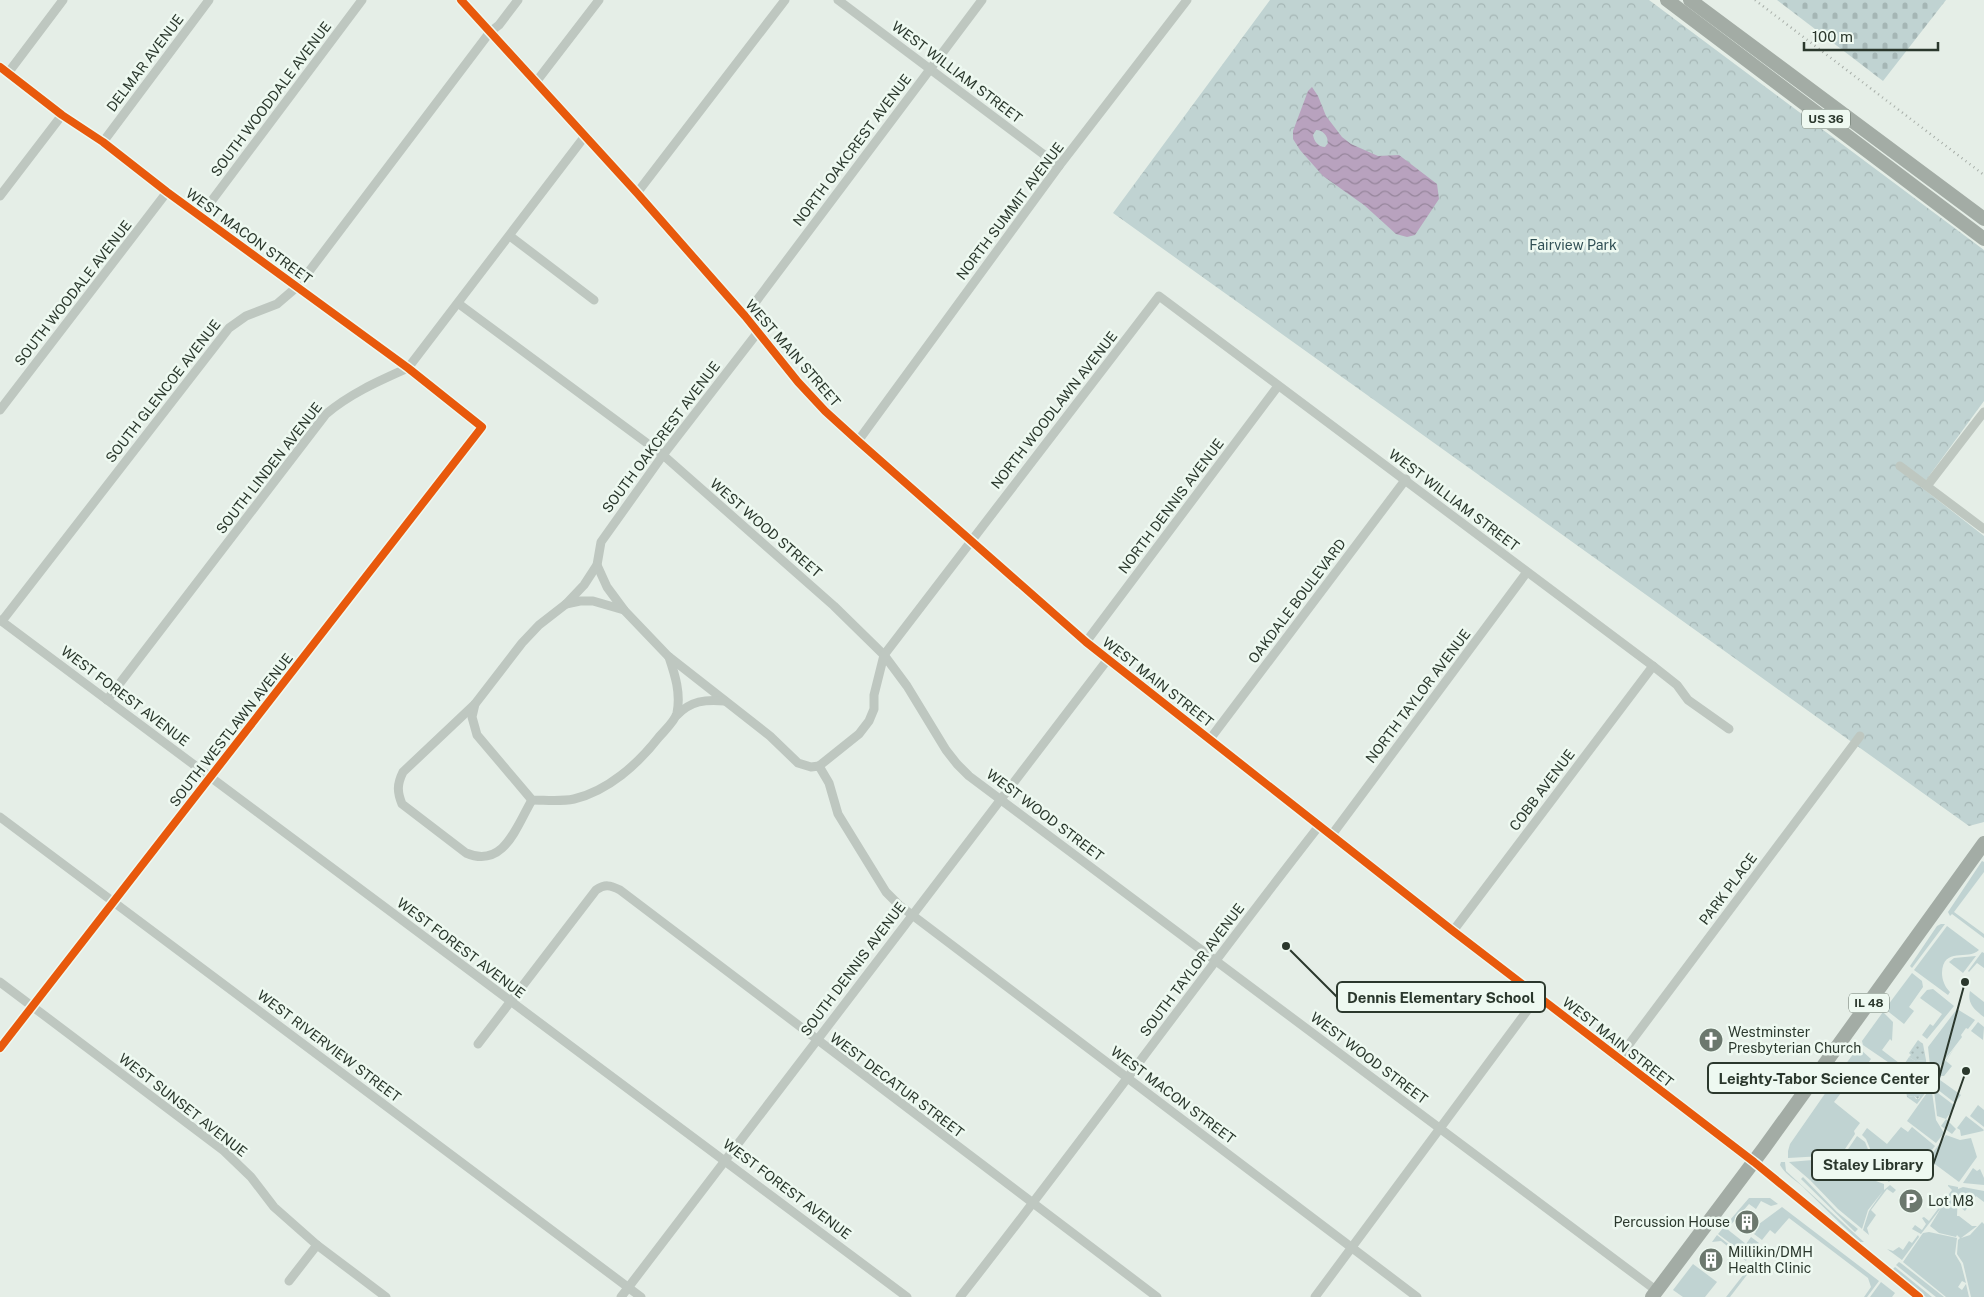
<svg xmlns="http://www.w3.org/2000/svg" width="1984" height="1297" viewBox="0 0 1984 1297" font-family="'Public Sans',sans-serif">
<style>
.grass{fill:#c0d3d2}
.cemetery{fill:url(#cemetery-stones)}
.park{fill:url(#park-crowns)}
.garden{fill:url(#garden-dots)}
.water{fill:url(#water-waves);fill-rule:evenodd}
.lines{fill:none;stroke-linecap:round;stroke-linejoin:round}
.minor{stroke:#bec7c0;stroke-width:9}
.tertiary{stroke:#bec7c0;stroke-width:10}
.primary{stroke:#a3aca5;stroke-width:14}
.rail{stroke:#a8afa9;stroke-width:2.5;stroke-dasharray:1 4;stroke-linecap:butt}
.cycleway-casing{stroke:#eef9f1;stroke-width:11}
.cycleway{stroke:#e8590c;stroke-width:8}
.labels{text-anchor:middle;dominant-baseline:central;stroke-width:5;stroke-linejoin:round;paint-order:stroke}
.shield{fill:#eef9f1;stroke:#667268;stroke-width:1}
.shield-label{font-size:12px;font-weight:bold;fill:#2b382d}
.street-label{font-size:14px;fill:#2b382d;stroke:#eef9f1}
.park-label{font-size:14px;fill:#315055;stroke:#eef9f1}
.poi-label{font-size:14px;fill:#2b382d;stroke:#eef9f1;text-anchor:start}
.leader{fill:none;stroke:#2b382d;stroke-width:2}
.callout-dot{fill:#2b382d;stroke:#eef9f1;stroke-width:2}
.callout{fill:#eef9f1;stroke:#2b382d;stroke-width:2}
.callout-label{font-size:15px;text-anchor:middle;font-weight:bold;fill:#2b382d}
</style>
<defs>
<pattern id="cemetery-stones" width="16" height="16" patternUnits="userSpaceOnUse" patternTransform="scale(1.25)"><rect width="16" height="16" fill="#c0d3d2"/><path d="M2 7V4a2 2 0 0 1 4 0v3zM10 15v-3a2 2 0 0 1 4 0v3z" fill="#a5b6b5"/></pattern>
<pattern id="park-crowns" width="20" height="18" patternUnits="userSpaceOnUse" patternTransform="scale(1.25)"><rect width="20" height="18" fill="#c0d3d2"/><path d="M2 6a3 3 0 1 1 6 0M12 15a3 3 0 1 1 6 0" fill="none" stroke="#a5b6b5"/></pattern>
<pattern id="garden-dots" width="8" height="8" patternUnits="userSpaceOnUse" patternTransform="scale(1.25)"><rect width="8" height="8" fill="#c0d3d2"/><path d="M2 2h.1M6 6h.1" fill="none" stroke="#a5b6b5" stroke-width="1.8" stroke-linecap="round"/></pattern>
<pattern id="water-waves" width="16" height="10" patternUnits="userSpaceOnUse" patternTransform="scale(1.25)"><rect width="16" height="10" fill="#b8a2be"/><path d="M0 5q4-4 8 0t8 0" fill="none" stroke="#96859b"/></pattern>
</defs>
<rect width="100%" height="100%" fill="#e5eee7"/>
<g class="grass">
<path d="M1982,861L1984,862V872L1954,912L1984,934V938L1952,914L1950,916L1948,912Z"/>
<path d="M1941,924H1945L1912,968L1910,966L1937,926Z"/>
<path d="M1947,926L1979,950C1968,961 1943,946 1942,973C1942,980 1945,987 1950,992L1948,995L1914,970Z"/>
<path d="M1982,952L1984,953V968L1977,963L1969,972L1968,971Z"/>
<path d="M1976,956L1963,973L1949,962L1954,958Z"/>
<path d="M1912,973L1922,981L1923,987L1909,1007L1914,1011L1904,1024L1885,1009Z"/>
<path d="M1933,989L1954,1006L1927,1039L1922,1035L1930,1024L1933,1026L1942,1014L1920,998L1927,990Z"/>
<path d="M1970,991L1984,1002V1017C1975,1010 1967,1004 1970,991Z"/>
<path d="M1957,1009L1975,1020L1968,1029L1966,1028L1961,1035L1962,1037L1933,1075H1931L1928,1047Z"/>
<path d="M1883,1012L1893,1022L1892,1041L1890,1039L1882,1050L1903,1066L1909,1057L1915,1061L1926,1060L1927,1077H1924L1923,1070L1904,1073L1863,1045L1862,1041Z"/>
<path d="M1978,1022L1984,1027L1983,1040L1971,1031Z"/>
<path d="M1955,1047L1946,1061L1952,1066L1944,1076H1941L1940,1080L1961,1095L1955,1103L1933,1086L1932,1080Z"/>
<path d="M1857,1049H1860L1871,1059L1864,1069L1859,1065L1854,1073H1839Z"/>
<path d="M1929,1081L1930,1087L1917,1104L1907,1097L1914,1096L1916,1099H1919L1921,1092L1919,1082Z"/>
<path d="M1831,1085L1841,1093L1834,1102L1860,1123L1854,1131L1855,1134L1841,1155L1788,1158V1151L1790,1144Z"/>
<path d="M1929,1090L1932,1092L1936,1120L1944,1133L1936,1143L1907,1121Z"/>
<path d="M1934,1090L1955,1106L1946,1119L1937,1116Z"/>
<path d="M1978,1105L1984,1110V1127L1970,1116Z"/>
<path d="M1966,1116L1984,1130L1983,1131L1961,1136L1960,1130L1957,1128Z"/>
<path d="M1946,1119L1956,1129L1952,1134L1941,1126Z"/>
<path d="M1901,1127L1908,1132L1912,1127L1935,1146L1924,1160L1913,1152L1889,1182L1881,1175L1866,1139L1862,1135L1867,1128L1887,1144Z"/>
<path d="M1946,1135L1960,1140L1971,1138L1977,1157L1959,1182L1928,1159Z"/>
<path d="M1857,1136L1865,1142L1881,1180L1862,1174L1842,1158Z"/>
<path d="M1837,1158L1860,1175L1884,1184V1190L1890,1185L1896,1190L1893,1193L1887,1189L1871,1210L1876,1215L1867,1228L1869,1235L1863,1230L1869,1211L1883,1191L1868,1210L1862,1229L1861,1228L1838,1209L1810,1180L1789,1162Z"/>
<path d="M1781,1162H1785L1786,1171L1864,1242H1860C1841,1225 1824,1207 1806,1190C1798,1181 1786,1176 1780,1165Z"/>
<path d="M1973,1168L1977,1171L1980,1169L1984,1178V1185L1963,1183Z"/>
<path d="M1803,1177L1837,1212L1858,1229L1855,1232L1801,1179Z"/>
<path d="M1948,1185L1958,1187V1189L1963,1187L1984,1191V1202L1976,1196L1965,1211L1959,1206L1958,1192L1957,1216H1959L1972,1226H1977L1961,1238L1970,1235L1982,1222L1984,1224V1297H1971L1963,1263L1957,1254L1958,1240L1960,1238L1957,1235L1956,1237L1939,1233L1930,1226L1941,1208L1921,1234L1912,1229L1915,1225L1922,1230L1926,1224L1922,1218L1924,1217L1929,1221L1952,1190L1948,1186Z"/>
<path d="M1749,1198H1770L1778,1204L1771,1206L1761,1201L1756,1209L1749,1204L1727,1229L1746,1244L1751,1237L1759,1243L1749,1257L1718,1234Z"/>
<path d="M1782,1207L1879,1281L1867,1297H1864L1871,1287L1868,1278L1789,1218L1775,1234L1770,1230L1762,1240L1754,1234L1756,1232L1754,1230L1759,1224Z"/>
<path d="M1929,1232L1957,1238L1955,1254L1961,1264L1966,1283L1962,1281L1958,1287L1962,1290L1966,1284L1969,1297H1946L1903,1262L1923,1233Z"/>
<path d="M1717,1235L1747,1259L1746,1261L1721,1241L1712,1242Z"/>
<path d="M1918,1235L1919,1237L1902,1260L1887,1249L1893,1251L1899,1247L1903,1250L1909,1241L1912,1243Z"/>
<path d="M1899,1262L1902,1264L1944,1297H1936L1896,1265Z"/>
<path d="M1693,1264L1717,1282L1705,1297H1683L1673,1290Z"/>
<path d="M1751,1265L1753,1267L1730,1297H1726Z"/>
<path d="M1895,1267L1932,1297H1926L1892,1270Z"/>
<path d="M1881,1282L1895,1293L1892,1297H1870Z"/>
</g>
<path class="cemetery" d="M1777,0H1946L1883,81Z"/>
<path class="park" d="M1270,0H1649L1984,250V401L1921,487L1984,536V822L1969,826L1113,213Z"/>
<g class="garden">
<path d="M1918,1040L1923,1044L1926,1060L1915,1061L1909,1057L1911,1055L1909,1053Z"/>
<path d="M1919,1082L1921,1094L1918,1099L1914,1096L1907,1097L1906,1091L1913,1090L1912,1083Z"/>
</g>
<path class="water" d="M1312,87L1318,96L1326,116L1342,137L1351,144L1378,156L1399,155L1437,184L1439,199L1415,235L1407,237L1396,234L1364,205L1323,176L1300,150L1293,139V131L1308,91ZM1316,130C1323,130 1328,136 1328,143L1325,147C1318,147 1314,141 1313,135Z"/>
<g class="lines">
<g class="minor">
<path d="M838,0L1059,166"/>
<path d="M0,67L62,115L103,142L167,192L408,368L482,427L0,1048"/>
<path d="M8,73L63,0"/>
<path d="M536,82L599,0"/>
<path d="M103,142L209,0"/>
<path d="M637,193L785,0"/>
<path d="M0,196L62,115"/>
<path d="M201,215L362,0"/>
<path d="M510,236L594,300"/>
<path d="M459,304L663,455L834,606L884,655L907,686L946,750L957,764L969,776L1657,1291"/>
<path d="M745,316L982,0"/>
<path d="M0,410L167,192"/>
<path d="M858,441L1059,166L1187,0"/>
<path d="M1900,466L1984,529"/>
<path d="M1927,486L1984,412"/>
<path d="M597,565L607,587L624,610"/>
<path d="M566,604L580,601H593L624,610L668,656L770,736L798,763L811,767L819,766L829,783L838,814L886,892L899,905L1417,1297"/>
<path d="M0,620L907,1297"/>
<path d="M2,621L229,328L246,316L277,304L298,286L490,32L499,25L518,0"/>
<path d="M1086,642L1278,386"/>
<path d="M669,657C675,675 681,693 677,713C675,721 665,730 659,737C638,764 608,791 574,799C560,802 545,800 532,800L477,735L472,717L475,704L522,643L539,625L566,604L584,585L597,565L601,542L663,455L758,332"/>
<path d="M107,700L326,414C351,393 379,381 408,368L585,136"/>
<path d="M475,704L403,772C397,784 397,792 402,804L466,853C504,869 516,827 532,800"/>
<path d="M677,715C691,701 705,699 725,701"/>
<path d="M1210,739L1406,479"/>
<path d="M819,766L859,734L869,721L874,709V695L884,655L1159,296L1653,666L1677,685L1688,700L1729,729"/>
<path d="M0,817L641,1297"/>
<path d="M1331,836L1527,572"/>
<path d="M1453,931L1653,666"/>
<path d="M0,982L224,1151L251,1177L274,1207L317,1245L386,1297"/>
<path d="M478,1044L596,890C605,884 610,885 620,890L1157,1297"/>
<path d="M1618,1059L1860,736"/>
<path d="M289,1281L317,1245"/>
<path d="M621,1297L1108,659"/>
<path d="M960,1297C1082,1142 1197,982 1319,826"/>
<path d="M1315,1297L1538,996"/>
</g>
<path class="tertiary" d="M461,0L637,193L745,316L798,382L825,411L858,441L1086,642L1453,931L1754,1162L1919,1297"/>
<g class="primary">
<path d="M1667,0L1984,239"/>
<path d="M1690,0L1984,219"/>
<path d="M1652,1297L1764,1148L1984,843"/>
</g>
<path class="rail" d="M1755,0L1984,175"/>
<defs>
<g id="cycleway">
<path d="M461,0L637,193L745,316L798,382L825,411L858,441L1086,642L1453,931L1754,1162L1919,1297"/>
<path d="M0,67L62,115L103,142L167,192L408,368L482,427L0,1048"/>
</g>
</defs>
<use href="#cycleway" class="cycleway-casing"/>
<use href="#cycleway" class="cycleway"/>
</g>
<defs>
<symbol id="church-disc" viewBox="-11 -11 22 22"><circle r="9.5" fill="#6c786e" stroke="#eef9f1"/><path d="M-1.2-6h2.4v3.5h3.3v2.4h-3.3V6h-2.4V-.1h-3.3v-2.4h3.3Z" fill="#fff"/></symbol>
<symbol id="parking-disc" viewBox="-11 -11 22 22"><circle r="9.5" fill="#6c786e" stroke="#eef9f1"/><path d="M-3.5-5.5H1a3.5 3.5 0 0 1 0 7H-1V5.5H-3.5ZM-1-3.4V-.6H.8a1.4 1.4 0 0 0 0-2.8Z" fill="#fff"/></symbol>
<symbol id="building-disc" viewBox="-11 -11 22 22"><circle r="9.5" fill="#6c786e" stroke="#eef9f1"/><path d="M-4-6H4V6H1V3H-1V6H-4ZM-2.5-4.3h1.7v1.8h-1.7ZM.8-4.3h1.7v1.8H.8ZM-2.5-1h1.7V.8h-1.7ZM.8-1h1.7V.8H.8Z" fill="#fff"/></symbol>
</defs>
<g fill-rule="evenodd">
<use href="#church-disc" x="1697" y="1026" width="28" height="28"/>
<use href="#parking-disc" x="1897" y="1187" width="28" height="28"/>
<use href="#building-disc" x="1733" y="1208" width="28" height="28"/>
<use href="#building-disc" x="1697" y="1246" width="28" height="28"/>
</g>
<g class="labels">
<g class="shield">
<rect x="1802" y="109.5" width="48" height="19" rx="4"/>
<rect x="1849" y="993.5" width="40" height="19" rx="4"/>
</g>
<g class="shield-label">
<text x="1826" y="119">US 36</text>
<text x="1869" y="1003">IL 48</text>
</g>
<g class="street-label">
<text transform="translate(145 63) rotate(-53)">DELMAR AVENUE</text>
<text transform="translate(957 72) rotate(37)">WEST WILLIAM STREET</text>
<text transform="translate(271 99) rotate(-53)">SOUTH WOODDALE AVENUE</text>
<text transform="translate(852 150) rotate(-53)">NORTH OAKCREST AVENUE</text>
<text transform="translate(1010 211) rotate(-53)">NORTH SUMMIT AVENUE</text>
<text transform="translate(249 236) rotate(36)">WEST MACON STREET</text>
<text transform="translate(73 293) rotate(-52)">SOUTH WOODALE AVENUE</text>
<text transform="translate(793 353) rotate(49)">WEST MAIN STREET</text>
<text transform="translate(163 391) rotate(-52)">SOUTH GLENCOE AVENUE</text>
<text transform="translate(1054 410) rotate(-52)">NORTH WOODLAWN AVENUE</text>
<text transform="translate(661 437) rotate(-53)">SOUTH OAKCREST AVENUE</text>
<text transform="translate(269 468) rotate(-52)">SOUTH LINDEN AVENUE</text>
<text transform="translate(1454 500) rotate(37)">WEST WILLIAM STREET</text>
<text transform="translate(1171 506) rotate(-53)">NORTH DENNIS AVENUE</text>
<text transform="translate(766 528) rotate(41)">WEST WOOD STREET</text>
<text transform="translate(1297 601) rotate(-53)">OAKDALE BOULEVARD</text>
<text transform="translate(1158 682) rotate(38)">WEST MAIN STREET</text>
<text transform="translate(125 696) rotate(37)">WEST FOREST AVENUE</text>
<text transform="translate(1418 696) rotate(-53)">NORTH TAYLOR AVENUE</text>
<text transform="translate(231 730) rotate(-52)">SOUTH WESTLAWN AVENUE</text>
<text transform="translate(1542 790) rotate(-53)">COBB AVENUE</text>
<text transform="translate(1045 815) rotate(37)">WEST WOOD STREET</text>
<text transform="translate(1728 889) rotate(-53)">PARK PLACE</text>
<text transform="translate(461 948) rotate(37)">WEST FOREST AVENUE</text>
<text transform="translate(853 969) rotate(-53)">SOUTH DENNIS AVENUE</text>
<text transform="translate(1192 970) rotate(-53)">SOUTH TAYLOR AVENUE</text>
<text transform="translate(1618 1042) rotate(38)">WEST MAIN STREET</text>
<text transform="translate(329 1046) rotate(37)">WEST RIVERVIEW STREET</text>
<text transform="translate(1369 1058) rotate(37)">WEST WOOD STREET</text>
<text transform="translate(897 1085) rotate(37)">WEST DECATUR STREET</text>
<text transform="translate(1173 1095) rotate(37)">WEST MACON STREET</text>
<text transform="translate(183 1105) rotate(38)">WEST SUNSET AVENUE</text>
<text transform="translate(787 1189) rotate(37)">WEST FOREST AVENUE</text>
</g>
<g class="park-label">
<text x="1573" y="245">Fairview Park</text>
</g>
<g class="poi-label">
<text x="1728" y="1032">Westminster<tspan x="1728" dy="16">Presbyterian Church</tspan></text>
<text x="1928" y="1201">Lot M8</text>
<text x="1730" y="1222" text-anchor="end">Percussion House</text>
<text x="1728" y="1252">Millikin/DMH<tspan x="1728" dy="16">Health Clinic</tspan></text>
</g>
</g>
<path class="leader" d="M1286 946L1337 997M1965 982L1939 1078M1966 1071L1933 1165"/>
<g class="callout-dot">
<circle cx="1286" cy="946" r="5"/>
<circle cx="1965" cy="982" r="5"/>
<circle cx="1966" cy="1071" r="5"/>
</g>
<g class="callout">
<rect x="1337" y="982" width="208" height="30" rx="5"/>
<rect x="1708" y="1063" width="231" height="30" rx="5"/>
<rect x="1812" y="1150" width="121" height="30" rx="5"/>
</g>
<g class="callout-label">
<text x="1441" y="1003">Dennis Elementary School</text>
<text x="1824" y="1084">Leighty-Tabor Science Center</text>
<text x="1873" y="1170">Staley Library</text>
</g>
<path d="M1804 42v8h134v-8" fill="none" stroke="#2b382d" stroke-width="2.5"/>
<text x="1812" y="42" font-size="15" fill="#2b382d" stroke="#eef9f1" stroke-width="4" paint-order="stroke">100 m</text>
</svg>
